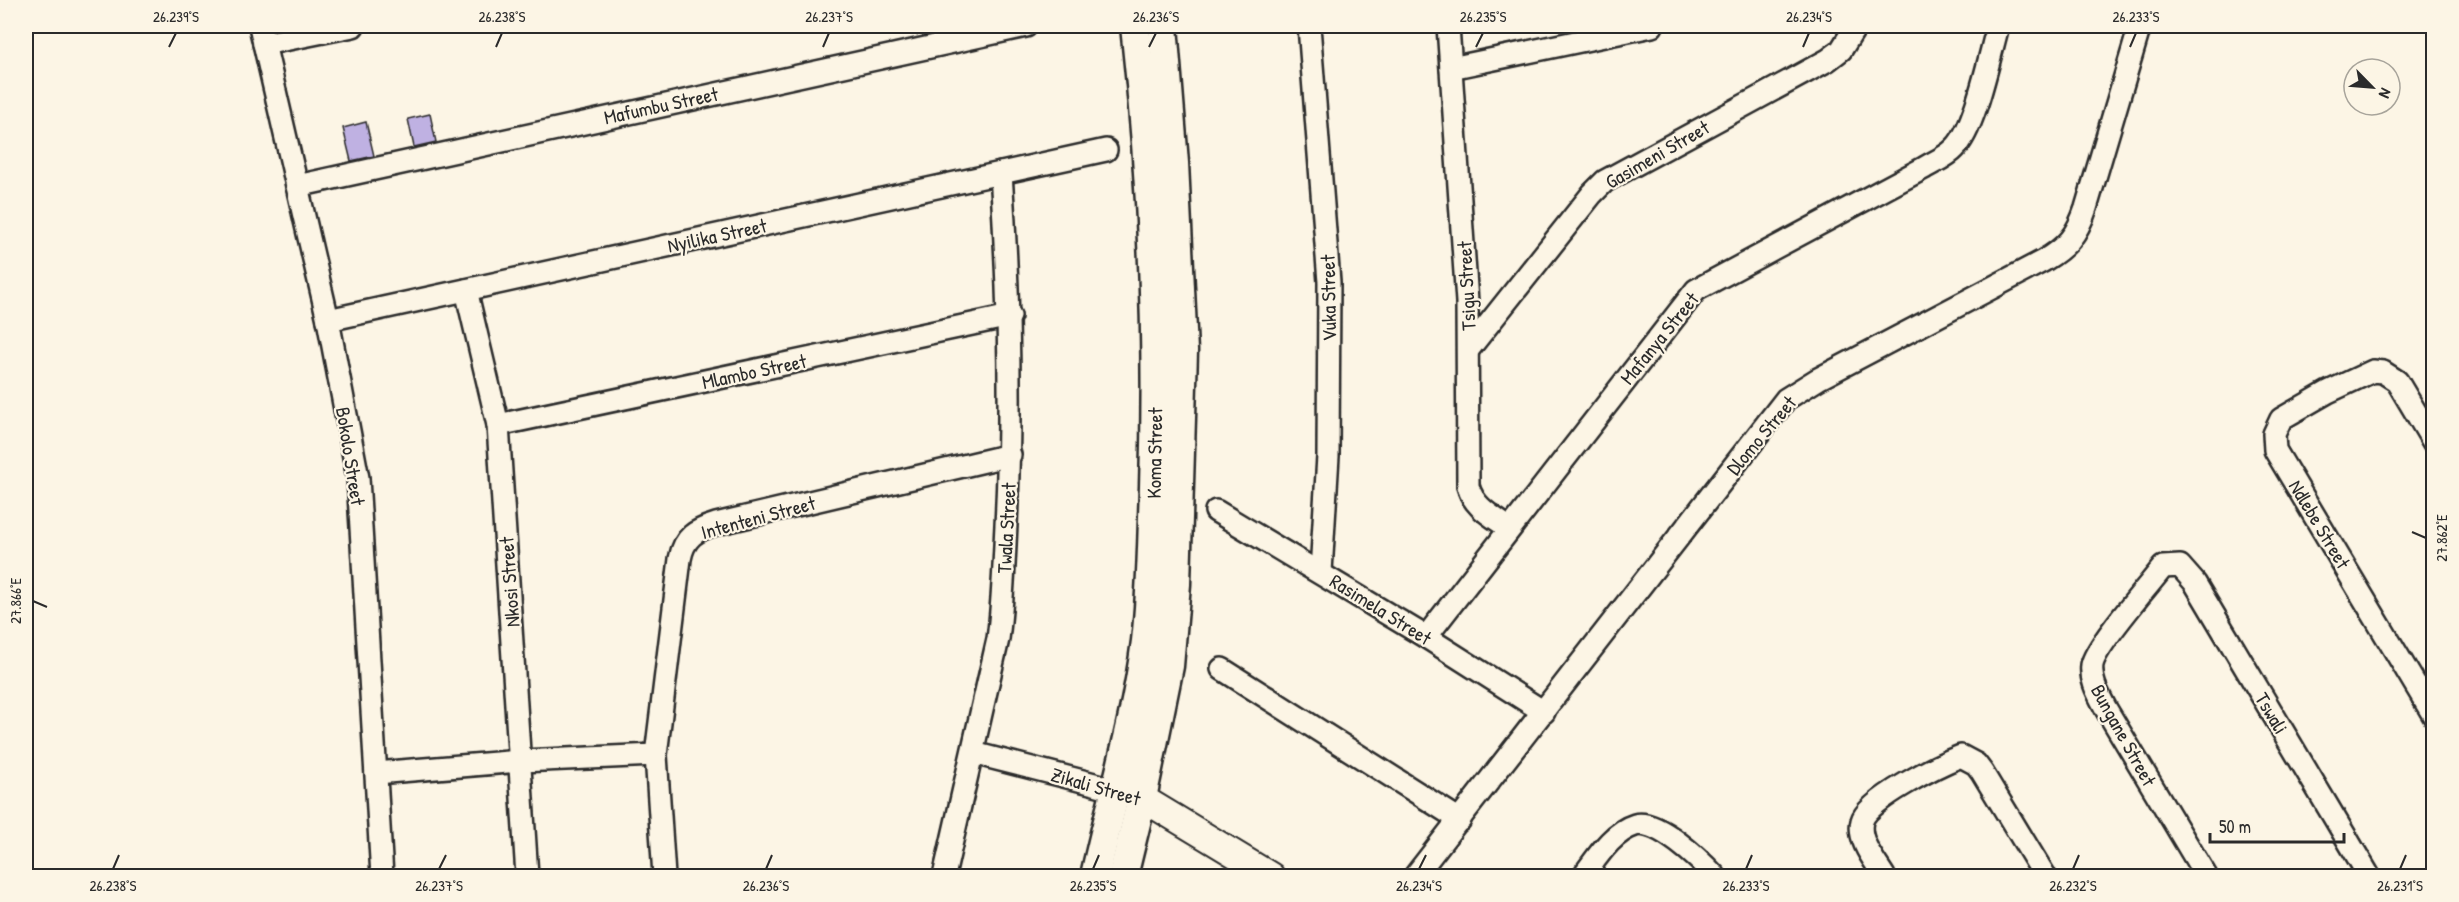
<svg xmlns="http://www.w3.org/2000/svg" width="2459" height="902" viewBox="0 0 2459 902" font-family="'Patrick Hand',sans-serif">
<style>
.building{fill:#bfb1e2;stroke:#2b2b2b;stroke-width:1.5}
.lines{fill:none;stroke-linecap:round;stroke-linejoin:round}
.minor-casing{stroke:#2b2b2b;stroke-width:26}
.tertiary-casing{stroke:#2b2b2b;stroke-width:30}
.secondary-casing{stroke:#2b2b2b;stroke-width:33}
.minor{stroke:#fcf5e5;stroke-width:21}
.tertiary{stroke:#fcf5e5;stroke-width:26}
.secondary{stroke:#fcf5e5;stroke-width:28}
.ticks{fill:none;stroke:#2b2b2b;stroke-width:2}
.labels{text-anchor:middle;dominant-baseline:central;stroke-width:4.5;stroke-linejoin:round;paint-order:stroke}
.street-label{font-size:20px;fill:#2b2b2b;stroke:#fcf5e5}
.neatline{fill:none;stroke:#2b2b2b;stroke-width:2}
.ticks-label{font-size:15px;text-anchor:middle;fill:#2b2b2b}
</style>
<rect width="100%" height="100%" fill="#fcf5e5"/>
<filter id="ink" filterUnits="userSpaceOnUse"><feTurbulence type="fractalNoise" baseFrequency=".0167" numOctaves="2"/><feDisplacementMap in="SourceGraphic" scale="12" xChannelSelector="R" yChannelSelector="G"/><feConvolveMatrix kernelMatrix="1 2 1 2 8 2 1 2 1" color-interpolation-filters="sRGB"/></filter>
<g filter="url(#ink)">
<g class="building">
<path d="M430,114L436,142L414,147L408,119Z"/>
<path d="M366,122L374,156L351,161L343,128Z"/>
</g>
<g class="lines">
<defs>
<g id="minor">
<path d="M260,26L328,320L358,478L382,876"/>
<path d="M1309,26L1329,282L1328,456L1321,572"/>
<path d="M1448,26L1467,302L1468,486C1474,508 1492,516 1509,528"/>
<path d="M264,44L353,26"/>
<path d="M1451,68L1652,26"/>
<path d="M297,186L1026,26"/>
<path d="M466,290L498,425L527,876"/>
<path d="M328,320L1106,150"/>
<path d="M1468,350L1592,194L1605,181L1828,60L1841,50L1856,26"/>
<path d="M498,425L1010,316"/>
<path d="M2434,443L2397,381L2383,372L2373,371L2328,392L2281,419L2274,434L2275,450L2434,716"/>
<path d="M1216,511L1426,637L1544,712"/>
<path d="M1426,637L1696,290L1924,168C1934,162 1947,157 1955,148C1975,129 1990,54 1998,26"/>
<path d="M1222,669L1460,820"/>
<path d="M973,753L1114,789"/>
<path d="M376,773L521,761L656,755"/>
<path d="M664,876L656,755L680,559C684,537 696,530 716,524L1010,455"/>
<path d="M944,876L998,639C1003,602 1004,563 1006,525C1012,407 1009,291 1001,173"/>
<path d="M1415,876L1786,399L1818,379L2043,261C2067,247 2077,235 2086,208L2140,26"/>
<path d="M1583,876C1596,859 1612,832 1635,825C1657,818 1701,861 1715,876"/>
<path d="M1884,876C1875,861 1857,840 1862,821C1867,800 1940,764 1961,756L1976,764L1982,772L2045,876"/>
<path d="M2206,876L2106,709C2099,695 2090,681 2092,665C2095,646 2149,585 2163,567L2180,566L2195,583L2369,876"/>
</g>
<path id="tertiary" d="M1123,792L1142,798L1271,876"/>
<g id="secondary">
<path d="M1095,876C1112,799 1136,720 1146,641C1152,590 1152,539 1154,487C1159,333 1152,179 1135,26"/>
<path d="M1123,876L1142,798L1169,666L1176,584L1183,351L1174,163L1163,26"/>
</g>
</defs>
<use href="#minor" class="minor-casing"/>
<use href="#tertiary" class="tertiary-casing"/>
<use href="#secondary" class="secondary-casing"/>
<use href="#minor" class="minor"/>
<use href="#tertiary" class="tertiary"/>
<use href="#secondary" class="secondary"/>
</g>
</g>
<path class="ticks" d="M169,47L176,33M496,47L502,33M823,47L829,33M1149,47L1156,33M1476,47L1483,33M1803,47L1809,33M2130,47L2136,33M2412,532L2426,538M33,601L47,607M113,869L119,855M439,869L446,855M766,869L772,855M1093,869L1099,855M1419,869L1426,855M1746,869L1752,855M2073,869L2079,855M2400,869L2406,855"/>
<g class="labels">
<g class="street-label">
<text transform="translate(661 105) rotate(-12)">Mafumbu Street</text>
<text transform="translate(1657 154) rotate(-30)">Gasimeni Street</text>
<text transform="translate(717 235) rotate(-12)">Nyilika Street</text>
<text transform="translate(1466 286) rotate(-93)">Tsigu Street</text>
<text transform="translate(1328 298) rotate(-91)">Vuka Street</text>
<text transform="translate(1659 338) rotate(-51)">Mafanya Street</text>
<text transform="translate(754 371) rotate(-12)">Mlambo Street</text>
<text transform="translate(1761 435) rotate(-50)">Dlomo Street</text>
<text transform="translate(1154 453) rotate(-89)">Koma Street</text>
<text transform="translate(351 456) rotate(81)">Bokolo Street</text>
<text transform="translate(758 517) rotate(-15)">Intenteni Street</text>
<text transform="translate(2320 524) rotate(59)">Ndlebe Street</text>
<text transform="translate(1006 528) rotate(-87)">Twala Street</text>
<text transform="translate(509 582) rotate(-94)">Nkosi Street</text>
<text transform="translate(1381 609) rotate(32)">Rasimela Street</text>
<text transform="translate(2272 713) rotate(59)">Tswali</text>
<text transform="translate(2124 735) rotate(61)">Bungane Street</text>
<text transform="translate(1096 786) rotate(16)">Zikali Street</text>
</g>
</g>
<rect width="2459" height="902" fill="none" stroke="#fcf5e5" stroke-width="66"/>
<g transform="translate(2372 87) rotate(115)"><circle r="28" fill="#fcf5e5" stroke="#a8a49b" stroke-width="1.5"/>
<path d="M0-4.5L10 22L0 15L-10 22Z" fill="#2b2b2b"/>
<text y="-9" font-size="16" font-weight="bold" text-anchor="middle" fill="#2b2b2b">N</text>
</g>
<path d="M2210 833v9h134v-9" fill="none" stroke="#2b2b2b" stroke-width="3"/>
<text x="2219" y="833" font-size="18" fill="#2b2b2b" stroke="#fcf5e5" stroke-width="4.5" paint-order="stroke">50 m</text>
<rect x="33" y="33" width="2393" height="836" class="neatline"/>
<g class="ticks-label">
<text x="176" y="22">26.239°S</text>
<text x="502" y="22">26.238°S</text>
<text x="829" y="22">26.237°S</text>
<text x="1156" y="22">26.236°S</text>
<text x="1483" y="22">26.235°S</text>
<text x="1809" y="22">26.234°S</text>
<text x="2136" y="22">26.233°S</text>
<text transform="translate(2442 538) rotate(-90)" y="5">27.862°E</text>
<text transform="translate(16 601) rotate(-90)" y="5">27.866°E</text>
<text x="113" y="891">26.238°S</text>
<text x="439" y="891">26.237°S</text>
<text x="766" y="891">26.236°S</text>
<text x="1093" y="891">26.235°S</text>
<text x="1419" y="891">26.234°S</text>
<text x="1746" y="891">26.233°S</text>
<text x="2073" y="891">26.232°S</text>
<text x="2400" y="891">26.231°S</text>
</g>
</svg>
